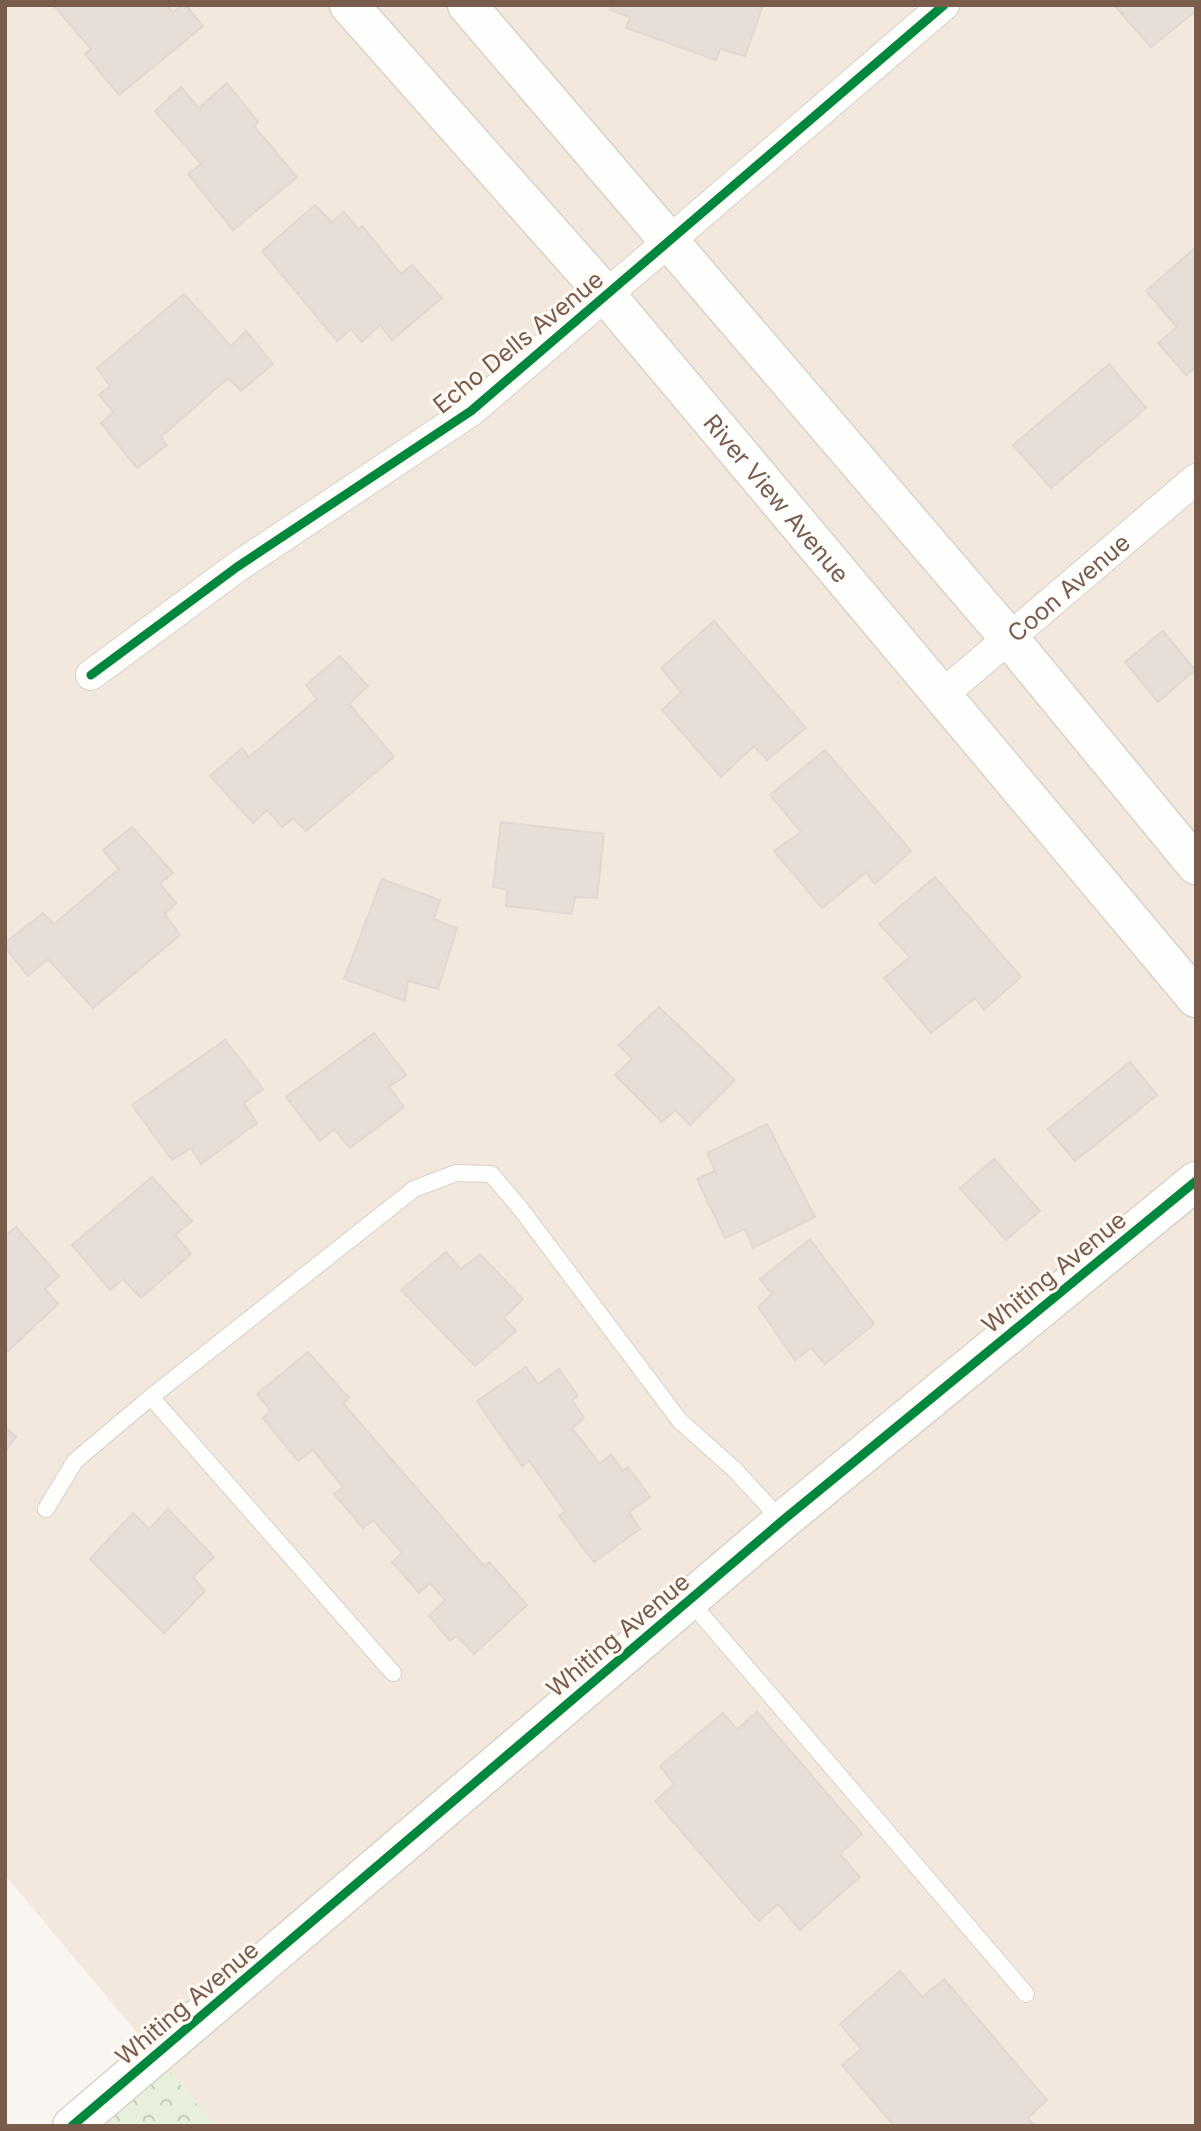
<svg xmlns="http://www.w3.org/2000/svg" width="1201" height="2131" viewBox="0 0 1201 2131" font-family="Inter,sans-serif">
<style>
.residential{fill:#f2e8de}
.forest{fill:url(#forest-crowns)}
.building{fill:#e6ded7;stroke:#e2d8d2;stroke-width:2}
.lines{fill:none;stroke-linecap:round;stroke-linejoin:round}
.lane-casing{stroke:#d7d1cb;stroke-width:18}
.street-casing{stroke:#d7d1cb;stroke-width:32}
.secondary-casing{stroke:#d9d2cb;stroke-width:41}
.lane{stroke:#fefefd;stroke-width:16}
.street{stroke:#fefefd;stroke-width:30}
.secondary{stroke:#fefefd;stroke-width:38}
.cycleway-casing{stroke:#fffaf3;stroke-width:13}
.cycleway{stroke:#00873e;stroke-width:9}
.labels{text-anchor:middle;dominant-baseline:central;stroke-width:6;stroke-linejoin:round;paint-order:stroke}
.street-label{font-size:24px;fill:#7a5c4d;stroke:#fffaf3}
</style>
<defs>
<pattern id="forest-crowns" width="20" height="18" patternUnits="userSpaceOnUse" patternTransform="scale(1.75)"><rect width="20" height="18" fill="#e7f0db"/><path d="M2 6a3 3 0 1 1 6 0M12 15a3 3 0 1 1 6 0" fill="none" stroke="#c0c6b4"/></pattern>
</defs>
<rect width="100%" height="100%" fill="#f9f5f0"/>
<path class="residential" d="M5,5H1196V2126H215L5,1875Z"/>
<path class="forest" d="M155,2054L215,2126H72Z"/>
<g class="building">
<path d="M53,5H167L173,13L181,5H186L203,26L119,95L85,54L91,49Z"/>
<path d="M612,5H763L745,56L720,49L716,60L626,28L630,17L610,10Z"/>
<path d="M1114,5H1196V11L1151,47Z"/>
<path d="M227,83L258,122L254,126L297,177L233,230L188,174L201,164L155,111L181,87L199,108Z"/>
<path d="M315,205L332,222L344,212L358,229L362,226L401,274L412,265L442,298L392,340L380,325L362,342L351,329L337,341L262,251Z"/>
<path d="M1196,247V367L1186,375L1158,343L1177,327L1146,291Z"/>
<path d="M184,294L231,346L246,331L273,364L241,391L228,378L161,437L167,445L137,468L101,423L113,412L99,395L110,386L97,368Z"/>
<path d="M1109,364L1146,408L1051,488L1013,445Z"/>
<path d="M714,621L806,728L767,760L754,746L721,777L662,710L681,692L661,668Z"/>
<path d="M1163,631L1195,670L1158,702L1125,662Z"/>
<path d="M340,656L368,686L349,704L394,757L306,831L293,818L282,827L267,810L253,823L210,776L242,748L249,757L317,699L306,685Z"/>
<path d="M825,750L911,851L875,884L866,872L822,908L774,851L801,832L770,795Z"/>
<path d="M501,822L604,834L597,898L575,897L572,914L506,906L507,890L493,887Z"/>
<path d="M132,827L173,873L160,884L176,903L165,914L180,935L93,1008L48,959L28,976L5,947V943L43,913L54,924L119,869L103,850Z"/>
<path d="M935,877L1021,977L984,1010L975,998L931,1033L884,978L910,957L879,924Z"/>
<path d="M382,879L440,900L434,919L457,928L438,989L408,981L405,1001L344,979Z"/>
<path d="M659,1007L735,1080L690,1125L675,1110L662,1122L615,1075L632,1059L619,1045Z"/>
<path d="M374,1033L406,1075L389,1087L404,1107L350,1148L334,1129L320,1141L286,1097Z"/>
<path d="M225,1040L263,1089L244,1103L257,1123L201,1164L191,1148L172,1160L132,1105Z"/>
<path d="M1130,1062L1157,1095L1075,1161L1048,1129Z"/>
<path d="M767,1124L815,1217L753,1248L745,1229L725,1238L697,1179L715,1171L707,1153Z"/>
<path d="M994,1159L1040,1211L1006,1240L960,1188Z"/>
<path d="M152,1177L192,1221L175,1235L191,1254L141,1298L123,1279L110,1290L72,1245Z"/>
<path d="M16,1227L59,1276L45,1289L58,1304L8,1351L5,1348V1236Z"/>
<path d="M810,1239L874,1324L825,1364L811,1348L795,1360L758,1307L772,1294L760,1279Z"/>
<path d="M446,1252L461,1269L480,1254L523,1299L504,1318L516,1331L475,1366L401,1290Z"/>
<path d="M308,1352L349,1398L343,1403L484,1566L489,1562L527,1605L474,1654L457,1636L450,1641L429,1616L445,1600L430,1583L419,1593L392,1562L402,1553L373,1520L363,1528L334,1494L343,1487L313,1450L298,1461L263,1418L271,1411L257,1394Z"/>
<path d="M526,1367L538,1384L559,1369L578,1396L572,1400L584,1418L572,1428L600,1464L611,1454L623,1471L628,1467L650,1497L629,1512L640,1529L594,1562L559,1516L565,1511L529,1461L522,1466L477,1401Z"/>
<path d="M5,1427L16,1437L5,1452Z"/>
<path d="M168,1509L214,1557L193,1577L205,1591L164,1633L90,1559L133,1513L149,1529Z"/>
<path d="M757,1712L862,1834L840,1854L860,1877L800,1930L778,1904L759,1921L655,1801L674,1784L660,1766L723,1713L737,1729Z"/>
<path d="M900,1971L922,1997L944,1979L1047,2100L1028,2118L1034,2126H894L842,2065L861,2049L840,2024Z"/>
</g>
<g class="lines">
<defs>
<g id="lane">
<path d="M151,1397L393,1673"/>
<path d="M46,1509L75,1461L151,1397L414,1189L456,1173L491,1174L520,1208L680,1421L734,1469L782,1521"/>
<path d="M689,1600L1026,1994"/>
</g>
<g id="street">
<path d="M91,675L237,567L471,411L944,5"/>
<path id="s1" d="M942,695L1196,479"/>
</g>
<g id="secondary">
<path id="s2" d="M349,5L607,296L1196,998"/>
<path d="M467,5L1009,638L1196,865"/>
<path d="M72,2126L782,1521L1196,1181"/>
</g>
</defs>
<use href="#lane" class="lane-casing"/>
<use href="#street" class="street-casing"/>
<use href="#secondary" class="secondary-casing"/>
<use href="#lane" class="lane"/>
<use href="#street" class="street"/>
<use href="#secondary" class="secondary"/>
<defs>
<g id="cycleway">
<path d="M91,675L237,567L471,411L944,5"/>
<path d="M72,2126L782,1521L1196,1181"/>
</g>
</defs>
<use href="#cycleway" class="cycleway-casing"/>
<use href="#cycleway" class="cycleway"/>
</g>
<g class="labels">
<g class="street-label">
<text transform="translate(518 342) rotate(-39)">Echo Dells Avenue</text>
<text stroke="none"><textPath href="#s2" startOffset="653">River View Avenue</textPath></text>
<text stroke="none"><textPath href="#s1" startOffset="166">Coon Avenue</textPath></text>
<text transform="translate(1054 1272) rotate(-39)">Whiting Avenue</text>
<text transform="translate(618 1635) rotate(-40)">Whiting Avenue</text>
<text transform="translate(187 2003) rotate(-40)">Whiting Avenue</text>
</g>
</g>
<rect width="1201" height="2131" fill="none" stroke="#7a5c4d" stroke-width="14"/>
</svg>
